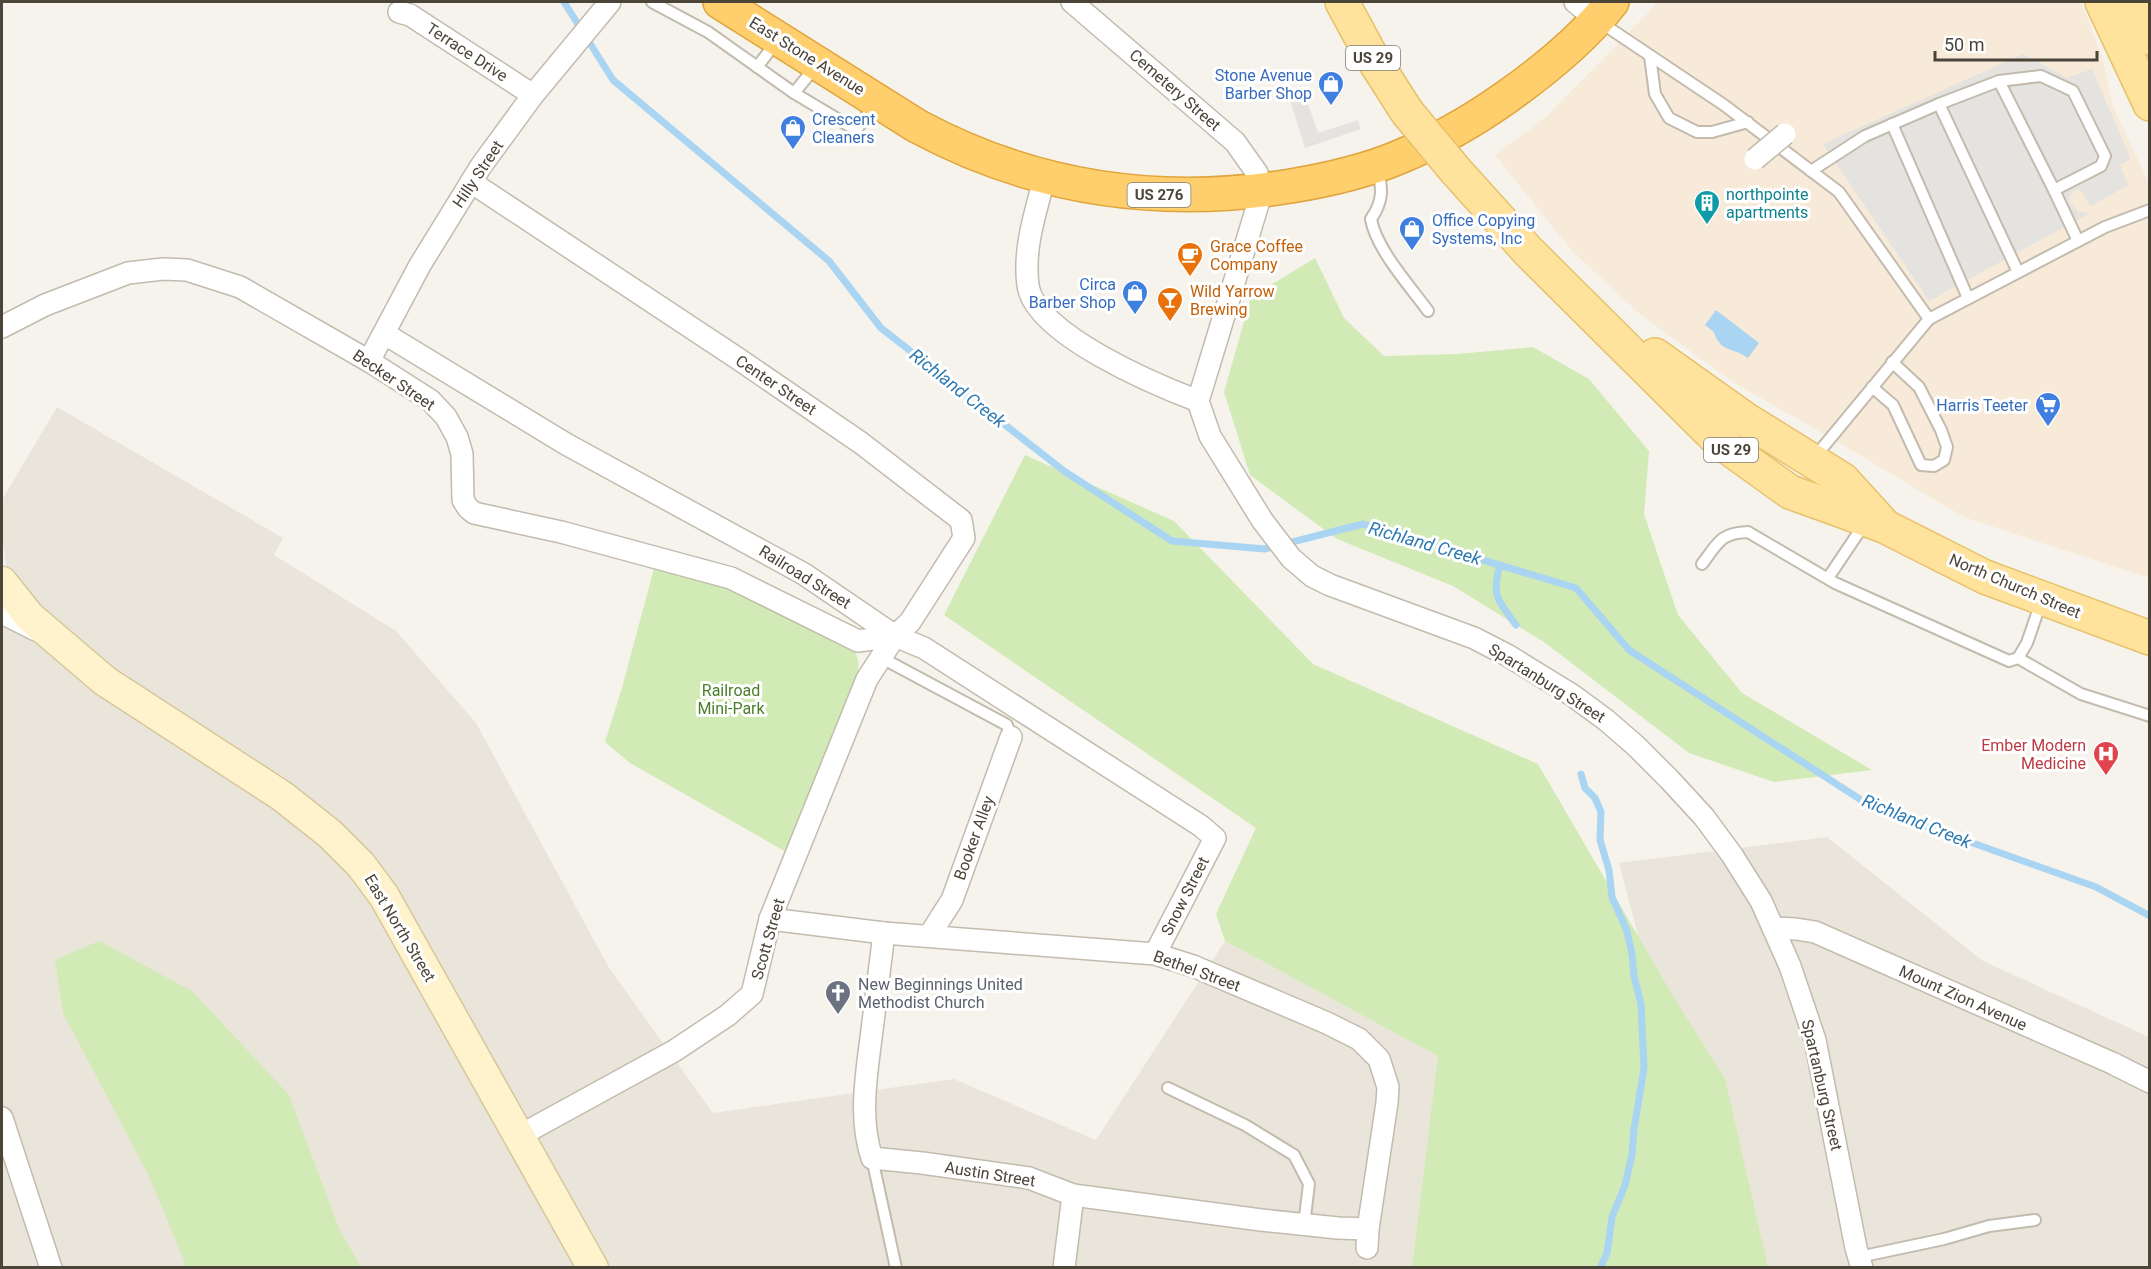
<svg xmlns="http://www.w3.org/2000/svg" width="2151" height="1269" viewBox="0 0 2151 1269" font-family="Roboto,sans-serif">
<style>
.residential{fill:#eae5da}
.commercial{fill:#f7ead8}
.green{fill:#d2eab5}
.parking{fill:#e5e3e0}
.water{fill:#a9d4f2}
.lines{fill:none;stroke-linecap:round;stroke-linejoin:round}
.stream{stroke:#a9d4f2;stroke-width:7}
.lane-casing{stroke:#c2bbae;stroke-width:14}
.street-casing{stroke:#c2bbae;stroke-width:24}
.secondary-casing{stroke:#d6c79b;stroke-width:33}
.primary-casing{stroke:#e6c16a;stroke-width:36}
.highway-casing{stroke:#e0a43c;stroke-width:36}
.lane{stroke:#fff;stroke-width:10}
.street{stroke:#fff;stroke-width:21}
.secondary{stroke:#fff3cd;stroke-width:30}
.primary{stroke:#ffe39c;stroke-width:33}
.highway{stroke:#ffcf6e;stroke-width:33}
.street-bridge-casing{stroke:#c2bbae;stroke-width:24;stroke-linecap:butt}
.primary-bridge-casing{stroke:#e6c16a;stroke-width:36;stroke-linecap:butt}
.street-bridge{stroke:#fff;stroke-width:21}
.primary-bridge{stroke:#ffe39c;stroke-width:33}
.labels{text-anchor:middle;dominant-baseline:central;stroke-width:6;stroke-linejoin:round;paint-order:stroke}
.shield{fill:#fff;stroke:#817c74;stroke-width:1.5}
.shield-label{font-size:15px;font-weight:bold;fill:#4b4439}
.street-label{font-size:16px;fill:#4b4439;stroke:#fff}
.shop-label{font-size:16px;fill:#366cbe;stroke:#fff;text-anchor:end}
.culture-label{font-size:16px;fill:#0d838f;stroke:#fff;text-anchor:start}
.food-label{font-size:16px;fill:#c56008;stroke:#fff;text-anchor:start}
.park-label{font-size:16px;fill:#4a7f2a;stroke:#fff}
.health-label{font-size:16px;fill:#be3a42;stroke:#fff;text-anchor:end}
.worship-label{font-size:16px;fill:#5b616d;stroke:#fff;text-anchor:start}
.water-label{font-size:18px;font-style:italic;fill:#2e7ab2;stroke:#fff}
</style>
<rect width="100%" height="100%" fill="#f6f3ec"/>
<g class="residential">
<path d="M57,407L283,538L274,555L396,631L476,723L608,966L713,1113L954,1079L1096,1140L1225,941L1439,1056L1412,1267H2V601L11,602L2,536V500Z"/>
<path d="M1827,837L1983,961L2149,1037V1267H1725L1619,863Z"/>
</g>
<path class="commercial" d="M1657,2H2081L2102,56L2113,106L2149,183V578L1964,517L1809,425L1734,383L1641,315L1572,251L1495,155L1545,118L1649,12Z"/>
<g class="green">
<path d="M1315,258L1344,318L1384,356L1457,354L1533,347L1589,379L1649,451L1644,514L1678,615L1742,693L1872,770L1774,782L1689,753L1544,642L1453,586L1337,539L1250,475L1224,392L1251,297Z"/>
<path d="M1025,455L1174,521L1313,664L1538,764L1673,996L1725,1079L1768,1267H1412L1438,1056L1225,941L1216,914L1256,828L944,615Z"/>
<path d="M656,561L754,594L852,647C863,663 858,670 853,688L788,853L630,763L605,742L622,688Z"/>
<path d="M99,941L192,991L289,1095L340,1231L361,1267H184L185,1263L149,1176L63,1013L55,960Z"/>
</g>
<g class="parking">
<path d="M2023,54L2067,78L2092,69L2131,159L2120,165L2128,185L2090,207L2083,193L2078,190L2074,191L2070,196L2069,202L2079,212L2090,213L1929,301L1823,144Z"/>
<path d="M1304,92L1318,133L1358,120L1361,129L1305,148L1289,97Z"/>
</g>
<path class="water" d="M1716,310L1759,343L1748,358C1735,348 1719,352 1714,332L1705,325Z"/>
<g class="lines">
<g class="stream">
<path d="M564,2L613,80L829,261L881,328L1064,471L1172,541L1265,549L1363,524L1576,588L1629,650L1872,807L2096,887L2150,916"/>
<path d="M1500,565C1491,596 1498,600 1516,625"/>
<path d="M1581,774L1585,788L1595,798L1601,812L1600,840L1609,870L1612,897L1627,931L1632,954L1634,976L1641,1004L1644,1068L1634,1129L1632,1155L1625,1185L1612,1217L1607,1253L1600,1268"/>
</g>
<defs>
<g id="lane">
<path d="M652,2L708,32L794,93"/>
<path d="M1600,22L1724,105L1839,192L1929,319L2105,227L2150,210"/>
<path d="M1650,56L1655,94L1669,118L1697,132H1712L1748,122"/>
<path d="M816,66L794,93L856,130L876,103"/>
<path d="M757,67L777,41"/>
<path d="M1999,81L2054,190"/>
<path d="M1939,104L2018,272"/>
<path d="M1892,124L1968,298"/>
<path d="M1378,168C1382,189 1384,200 1371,219C1376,249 1410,286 1428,311"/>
<path d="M1811,171L1865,136L1939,104L1999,81L2041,76L2073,91L2105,156L2101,166L2054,190L2078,241"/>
<path d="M1872,387L1893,405L1921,465L1934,466L1944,460L1947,447L1941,430L1919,387L1892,362"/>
<path d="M1814,458L1929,319"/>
<path d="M1702,564C1718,543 1720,533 1748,532L1835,583L2009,661L2018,658L2027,643L2041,602"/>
<path d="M1828,578L1865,523"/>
<path d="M880,657L1007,725L1011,737"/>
<path d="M2018,658L2081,694L2150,716"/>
<path d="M1168,1088L1245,1125L1294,1155L1309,1184L1304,1225"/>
<path d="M872,1158L896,1268"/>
<path d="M1859,1257L1944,1239L1989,1226L2035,1220"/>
</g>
<g id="street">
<path d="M1072,2L1235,142L1257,173L1262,191L1198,401L1210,436L1262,520L1291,558L1312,576L1330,585L1474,638L1507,655L1572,695L1606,720L1636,746L1669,779L1704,817L1732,855L1761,901L1790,966L1815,1040L1856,1248L1862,1268"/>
<path d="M1575,2L1597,20"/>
<path d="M399,12L410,15L533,95"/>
<path d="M1045,176C1036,211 1023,248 1028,285C1034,334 1156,385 1198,401"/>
<path d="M471,182L737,358L861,443L961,520L964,538L910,622L895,636L867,679L770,919L752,994L728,1015L674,1051L519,1136"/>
<path d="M2,327L45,305L128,273L163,269L187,270L240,287L369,361L430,400L446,417L457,437L462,454L463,500L468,508L474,513L561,532L731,578L858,641L895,636"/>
<path d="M385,334L566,444L804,574L895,636L924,648L1201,826L1215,838L1155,954"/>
<path d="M369,361L420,265L481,166L533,95L610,2"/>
<path d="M2,613L36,630"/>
<path d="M770,919L884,933L1155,954L1193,966L1327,1023L1359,1039L1379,1059L1388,1087L1387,1103L1368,1229L1367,1248"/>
<path d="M1773,928L1796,929L1815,932L2112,1063L2150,1082"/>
<path d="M884,933C880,965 876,997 872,1030C867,1072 858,1117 872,1158L922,1163L1029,1178L1073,1195L1261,1220L1338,1228L1368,1229"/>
<path d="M929,936L952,900L1011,737"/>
<path d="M2,1118L51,1268"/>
<path d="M1064,1268L1073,1195"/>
</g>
<path id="secondary" d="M2,582L30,617L105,681L282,796L330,834L361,865L384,896L593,1268"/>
<g id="primary">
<path d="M1342,2L1370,54L1407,112"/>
<path d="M2102,2L2150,104"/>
<path d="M2133,2L2150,38"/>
<path d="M1456,171L1528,251L1719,441L1790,492L1884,526L1985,577L2150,638"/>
<path d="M1655,355L1745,419L1843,480L1882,523"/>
</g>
<path id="highway" d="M720,2L917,126C1034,189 1160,207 1291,186C1327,180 1363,172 1397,158C1436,142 1473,121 1508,96C1546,69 1583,39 1612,2"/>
</defs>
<use href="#lane" class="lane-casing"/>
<use href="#street" class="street-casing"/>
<use href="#secondary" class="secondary-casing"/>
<use href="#primary" class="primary-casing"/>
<use href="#highway" class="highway-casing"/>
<use href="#lane" class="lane"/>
<use href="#street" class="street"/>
<use href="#secondary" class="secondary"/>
<use href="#primary" class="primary"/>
<use href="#highway" class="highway"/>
<defs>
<path id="street-bridge" d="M1755,159L1785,134"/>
<path id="primary-bridge" d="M1407,112L1456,171"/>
</defs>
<use href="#street-bridge" class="street-bridge-casing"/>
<use href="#primary-bridge" class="primary-bridge-casing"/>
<use href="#street-bridge" class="street-bridge"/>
<use href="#primary-bridge" class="primary-bridge"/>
</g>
<defs>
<symbol id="shop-pin" viewBox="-11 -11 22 30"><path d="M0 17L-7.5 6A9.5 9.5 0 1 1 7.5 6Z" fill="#3f7fe0" stroke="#fff"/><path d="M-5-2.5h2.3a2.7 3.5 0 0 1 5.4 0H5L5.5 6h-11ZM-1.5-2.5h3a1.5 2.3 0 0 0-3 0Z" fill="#fff"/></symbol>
<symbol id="building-pin" viewBox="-11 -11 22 30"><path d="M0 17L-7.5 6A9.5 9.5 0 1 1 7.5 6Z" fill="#0f9aa8" stroke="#fff"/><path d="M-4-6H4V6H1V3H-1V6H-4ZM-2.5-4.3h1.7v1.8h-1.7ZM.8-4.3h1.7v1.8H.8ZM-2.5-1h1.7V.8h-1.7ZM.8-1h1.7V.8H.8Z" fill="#fff"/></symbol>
<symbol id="cafe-pin" viewBox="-11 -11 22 30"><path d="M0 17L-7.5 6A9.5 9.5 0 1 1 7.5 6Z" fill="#e8710a" stroke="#fff"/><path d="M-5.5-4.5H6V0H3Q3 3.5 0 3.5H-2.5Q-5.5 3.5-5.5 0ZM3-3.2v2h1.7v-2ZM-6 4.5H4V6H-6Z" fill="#fff"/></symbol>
<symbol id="bar-pin" viewBox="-11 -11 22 30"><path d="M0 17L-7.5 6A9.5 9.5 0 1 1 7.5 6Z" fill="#e8710a" stroke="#fff"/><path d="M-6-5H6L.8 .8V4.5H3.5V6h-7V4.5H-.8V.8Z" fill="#fff"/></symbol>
<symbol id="supermarket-pin" viewBox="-11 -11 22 30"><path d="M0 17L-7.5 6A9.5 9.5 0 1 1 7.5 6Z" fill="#3f7fe0" stroke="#fff"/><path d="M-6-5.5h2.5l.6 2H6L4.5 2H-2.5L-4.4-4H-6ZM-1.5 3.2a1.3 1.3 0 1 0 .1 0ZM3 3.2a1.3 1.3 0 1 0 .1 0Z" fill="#fff"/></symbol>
<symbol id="hospital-pin" viewBox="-11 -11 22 30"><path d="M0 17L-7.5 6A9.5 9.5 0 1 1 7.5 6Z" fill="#e0444e" stroke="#fff"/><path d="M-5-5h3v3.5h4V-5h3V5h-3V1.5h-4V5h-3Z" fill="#fff"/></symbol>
<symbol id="church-pin" viewBox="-11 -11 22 30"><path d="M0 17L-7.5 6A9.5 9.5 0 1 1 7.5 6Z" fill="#6b7280" stroke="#fff"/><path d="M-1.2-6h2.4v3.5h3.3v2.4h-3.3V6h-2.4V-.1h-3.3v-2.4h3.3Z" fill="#fff"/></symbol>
</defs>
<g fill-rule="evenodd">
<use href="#shop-pin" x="1316" y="69" width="30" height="40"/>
<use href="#shop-pin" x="778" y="113" width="30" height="40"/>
<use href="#building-pin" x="1692" y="188" width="30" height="40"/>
<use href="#shop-pin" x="1397" y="214" width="30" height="40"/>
<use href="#cafe-pin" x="1175" y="240" width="30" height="40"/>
<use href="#shop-pin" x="1120" y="278" width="30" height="40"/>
<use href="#bar-pin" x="1155" y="285" width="30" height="40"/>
<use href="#supermarket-pin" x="2033" y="390" width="30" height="40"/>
<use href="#hospital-pin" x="2091" y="739" width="30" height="40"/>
<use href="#church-pin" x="823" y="978" width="30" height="40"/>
</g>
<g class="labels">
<g class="shield">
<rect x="1346" y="46" width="54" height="24" rx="4.5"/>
<rect x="1127.5" y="183" width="63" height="24" rx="4.5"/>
<rect x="1704" y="438" width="54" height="24" rx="4.5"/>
</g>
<g class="shield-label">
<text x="1373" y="58">US 29</text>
<text x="1159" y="195">US 276</text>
<text x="1731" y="450">US 29</text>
</g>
<g class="street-label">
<text transform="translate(467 52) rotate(33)">Terrace Drive</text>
<text transform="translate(807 56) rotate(32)">East Stone Avenue</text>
<text transform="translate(1175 90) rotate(41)">Cemetery Street</text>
<text transform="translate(478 174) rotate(-56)">Hilly Street</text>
<text transform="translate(394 380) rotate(34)">Becker Street</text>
<text transform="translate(776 385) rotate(34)">Center Street</text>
<text transform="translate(805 577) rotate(32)">Railroad Street</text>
<text transform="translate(2015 586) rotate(23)">North Church Street</text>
<text transform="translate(1547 683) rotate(32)">Spartanburg Street</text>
<text transform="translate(974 838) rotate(-70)">Booker Alley</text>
<text transform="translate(1185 896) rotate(-63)">Snow Street</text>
<text transform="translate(400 928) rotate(59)">East North Street</text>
<text transform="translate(768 939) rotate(-74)">Scott Street</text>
<text transform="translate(1197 971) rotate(20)">Bethel Street</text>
<text transform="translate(1963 998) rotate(24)">Mount Zion Avenue</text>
<text transform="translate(1822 1085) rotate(77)">Spartanburg Street</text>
<text transform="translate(990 1174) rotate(9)">Austin Street</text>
</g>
<g class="shop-label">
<text x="1312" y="75">Stone Avenue<tspan x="1312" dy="18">Barber Shop</tspan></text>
<text x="812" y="119" text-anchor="start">Crescent<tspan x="812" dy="18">Cleaners</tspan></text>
<text x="1432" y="220" text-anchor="start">Office Copying<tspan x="1432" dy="18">Systems, Inc</tspan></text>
<text x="1116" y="284">Circa<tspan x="1116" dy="18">Barber Shop</tspan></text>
<text x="2028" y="405">Harris Teeter</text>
</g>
<g class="culture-label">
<text x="1726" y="194">northpointe<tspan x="1726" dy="18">apartments</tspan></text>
</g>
<g class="food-label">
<text x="1210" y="246">Grace Coffee<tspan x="1210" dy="18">Company</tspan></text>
<text x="1190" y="291">Wild Yarrow<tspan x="1190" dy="18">Brewing</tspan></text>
</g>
<g class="park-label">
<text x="731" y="690">Railroad<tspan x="731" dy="18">Mini-Park</tspan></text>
</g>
<g class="health-label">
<text x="2086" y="745">Ember Modern<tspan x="2086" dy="18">Medicine</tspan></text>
</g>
<g class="worship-label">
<text x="858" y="984">New Beginnings United<tspan x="858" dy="18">Methodist Church</tspan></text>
</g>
<g class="water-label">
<text transform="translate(958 388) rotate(38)">Richland Creek</text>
<text transform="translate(1425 543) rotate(16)">Richland Creek</text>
<text transform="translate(1917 821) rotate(22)">Richland Creek</text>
</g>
</g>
<rect width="2151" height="1269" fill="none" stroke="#4b4439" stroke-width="6"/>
<path d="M1935 51v9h162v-9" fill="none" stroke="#4b4439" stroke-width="3"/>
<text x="1944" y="51" font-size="18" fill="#4b4439" stroke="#ffffff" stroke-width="4.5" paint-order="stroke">50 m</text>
</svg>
